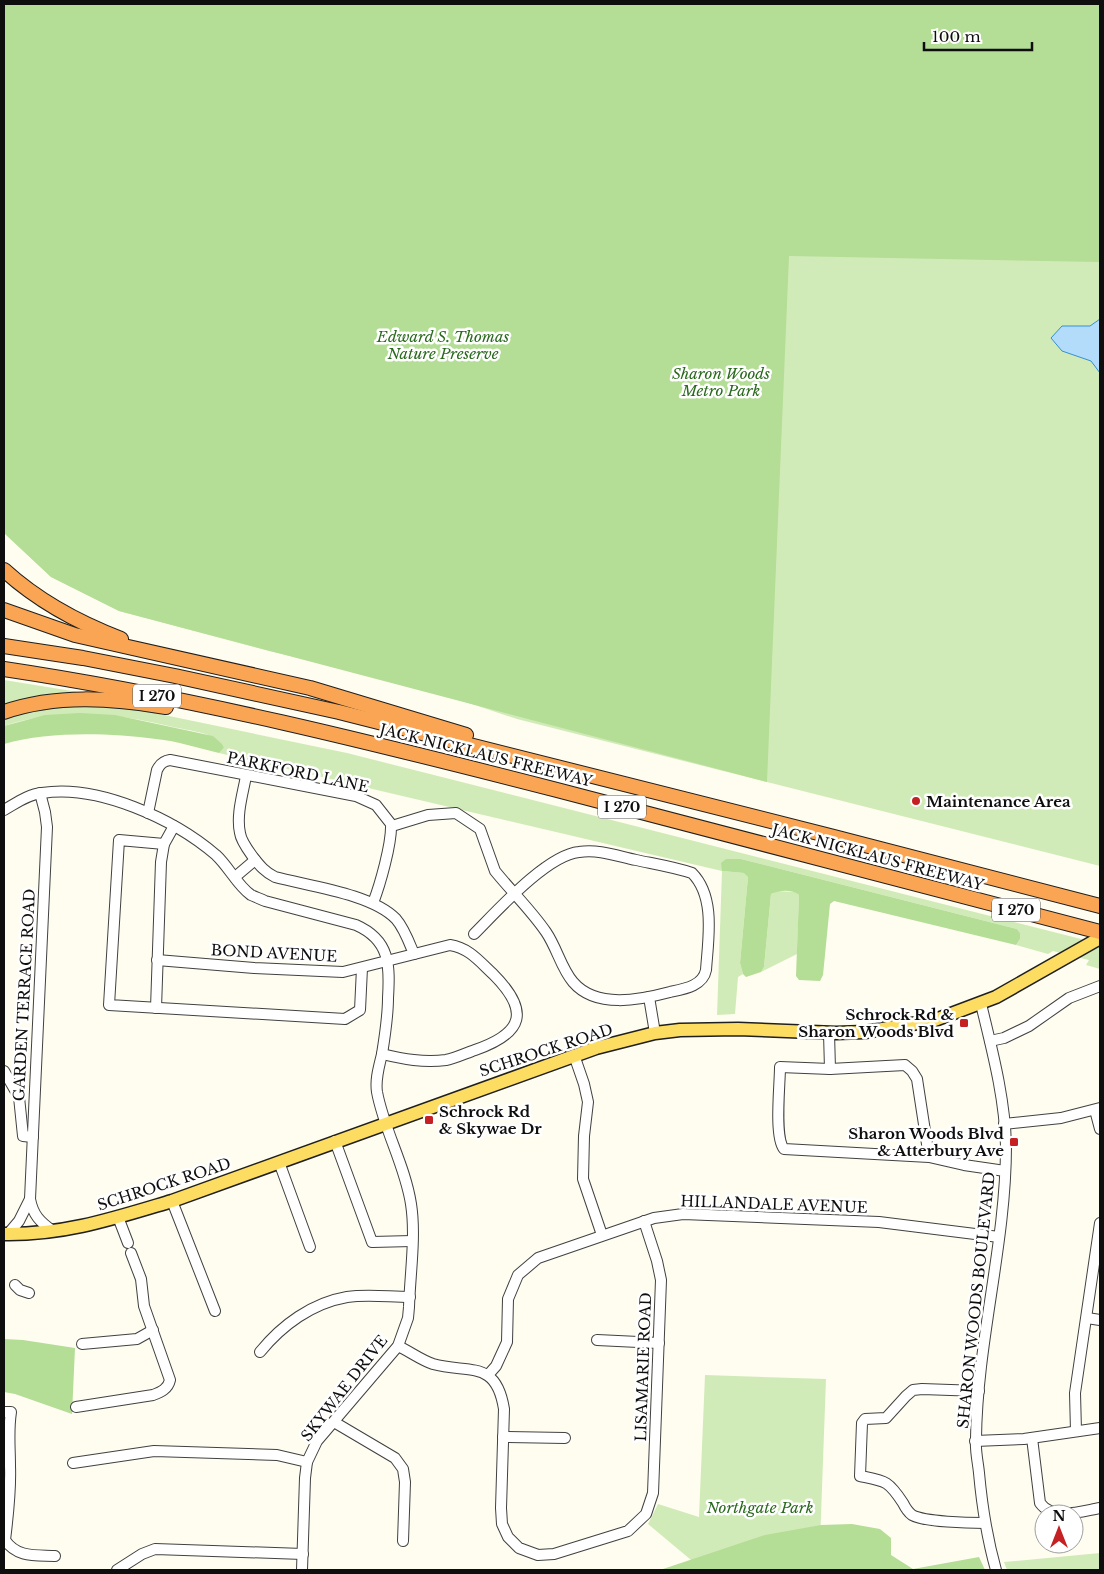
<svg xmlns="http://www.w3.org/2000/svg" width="1104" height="1574" viewBox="0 0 1104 1574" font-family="'Libre Baskerville',serif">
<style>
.green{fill:#d1ebb8}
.forest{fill:#b4dd96}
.water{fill:#b2dcf9;stroke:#368fd3}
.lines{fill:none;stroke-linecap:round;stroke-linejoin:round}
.minor-casing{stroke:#414141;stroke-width:12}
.major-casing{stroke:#1f1f1f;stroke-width:15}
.highway-casing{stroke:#1f1f1f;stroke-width:16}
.minor{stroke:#fff;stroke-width:10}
.major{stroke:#fddc62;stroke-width:12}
.highway{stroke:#faa553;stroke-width:14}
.poi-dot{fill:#c52023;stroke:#fff;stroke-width:2}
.labels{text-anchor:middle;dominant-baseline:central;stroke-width:5;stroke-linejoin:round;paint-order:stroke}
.shield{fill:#fff;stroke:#565656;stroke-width:1}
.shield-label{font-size:14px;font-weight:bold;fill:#0e0e0e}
.park-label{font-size:15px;font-style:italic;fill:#29691c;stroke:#fff}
.street-label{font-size:15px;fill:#0e0e0e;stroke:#fff}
.poi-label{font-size:15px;font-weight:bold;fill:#0e0e0e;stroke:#fff;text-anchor:start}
</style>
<rect width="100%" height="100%" fill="#fffdf0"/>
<g class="green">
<path d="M4,4H1100V866L517,719L409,683L269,651L119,611L51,577L4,533Z"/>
<path d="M4,680L78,692V695L4,707Z"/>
<path d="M82,703L145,711L347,753L1085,940L1100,944V969L1086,965L1089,960L1053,951L1048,954L1016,945L1020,939V933L1017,929L741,859H726L722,871L745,873L748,877L740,963L743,974L738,977L735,1014L717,1015L722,871L219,753L224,748C220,745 217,740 213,737C207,733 182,729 173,727C115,713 61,707 4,726V715Z"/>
<path d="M777,891L795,892L799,895L797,954L761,972L764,967L771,894Z"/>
<path d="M705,1375L826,1379L819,1570L697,1565L648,1524L658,1504L699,1517Z"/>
<path d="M1100,1553V1570H1007L1004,1562Z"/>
</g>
<g class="forest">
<path d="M4,4H1100V262L789,256L767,782L119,611L51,577L4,533Z"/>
<path d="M80,713L115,715L213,736L222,744L224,748L219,753C198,748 177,741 156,739C109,733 49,731 4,744V726L45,715Z"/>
<path d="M726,859H741L1017,929L1020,933V939L1016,945L834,901L830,904L823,975L820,981L799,980L796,976L799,895C792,889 779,890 771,894L764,967L761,972L746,977L743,974L740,963L748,877L744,873L722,871L721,863Z"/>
<path d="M4,1339L23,1340L75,1348L72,1414L15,1394L4,1392Z"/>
<path d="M852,1524L880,1529L891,1538V1555L913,1569L979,1557L985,1570H660L765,1535L821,1525Z"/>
</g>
<path class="water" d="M1100,319V373L1091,361L1062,351L1051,338L1062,326H1090Z"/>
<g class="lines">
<defs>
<g id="minor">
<path d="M246,776C243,793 236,815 240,833C241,841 248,850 253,857C260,866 265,872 275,877C309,886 372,894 396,919C404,928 409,942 414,954"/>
<path d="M40,793L45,812L47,827L30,1199C33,1215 40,1222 53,1231"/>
<path d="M4,810C15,804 28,794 42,793C98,784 174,819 216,855C229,867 237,885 251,895C255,897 261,899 265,901L356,925C390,940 390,965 388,998C388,1017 385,1035 382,1054C379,1067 375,1079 377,1092C384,1130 405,1165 411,1204C416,1236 410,1274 409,1307L408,1318L398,1346L317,1441L307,1462L305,1478L302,1570"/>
<path d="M148,813L157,770C160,764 163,761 170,760L356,796L376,805L391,824C392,843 380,885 373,903"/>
<path d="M392,826L428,815L456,813L480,829L495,871C512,892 531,910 546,932C557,948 561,968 573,982C596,1009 640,1000 670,992C684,989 703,986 706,970C708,940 716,897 692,873C674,867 655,864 636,860C617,856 599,849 579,852C547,855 497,911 474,934"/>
<path d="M164,844L119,840L109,1005L345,1019L360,1010L362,968"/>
<path d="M235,877L255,860"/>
<path d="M157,960L254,968L343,972L450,945C469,948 479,961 493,974C530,1011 524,1033 475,1050C466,1053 456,1058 446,1060C424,1063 403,1059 382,1054"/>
<path d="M649,997L655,1033"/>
<path d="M981,1004C992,1050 1005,1098 1006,1146C1006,1244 977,1341 976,1439C975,1451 978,1462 979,1473C982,1506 987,1538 996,1570"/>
<path d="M156,1008L161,862L164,844L174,826"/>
<path d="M829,1033L830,1069"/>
<path d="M990,1041L1004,1038L1029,1026L1069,998L1100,986"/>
<path d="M574,1055L584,1084L588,1102L584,1136L583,1179L602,1235"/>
<path d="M4,1071L19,1097L23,1136L33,1137"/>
<path d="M1095,1110L1100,1129"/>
<path d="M1004,1124L1061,1118L1100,1108"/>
<path d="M335,1141L372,1242L412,1241"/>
<path d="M929,1157L917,1079L912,1071L905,1065L830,1069L780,1067C780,1085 774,1137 784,1149L929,1157L964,1165L1005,1171"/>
<path d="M279,1162L310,1247"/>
<path d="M172,1201L215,1311"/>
<path d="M118,1217L128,1243"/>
<path d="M8,1234L19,1221L30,1199"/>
<path d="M15,1285L20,1290L29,1293"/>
<path d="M1087,1318L1100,1320"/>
<path d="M597,1340L659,1343"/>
<path d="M82,1344L137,1339L153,1330"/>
<path d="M398,1346C409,1351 421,1360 433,1364C469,1374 496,1359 504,1409L501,1508L502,1524L508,1537L519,1548L538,1555L554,1554L628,1531L646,1514L653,1493L661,1280L657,1261L644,1221"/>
<path d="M260,1352C282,1325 312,1303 347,1297C368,1294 389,1297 410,1297"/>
<path d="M488,1375L496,1366L507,1342L508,1299L518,1275L538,1258L654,1218L683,1214L879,1222L999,1237"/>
<path d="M979,1391L922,1389L913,1390L906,1396L886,1418L865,1419L862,1423L860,1476C885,1481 888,1480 903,1503C905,1507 908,1512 912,1515C924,1522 970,1523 985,1523"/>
<path d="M76,1407L153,1395C161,1392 168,1389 170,1380L144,1306L141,1279L131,1253"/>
<path d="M4,1412H11C8,1431 10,1447 10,1466C11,1491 8,1516 5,1540C17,1558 36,1555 55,1556"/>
<path d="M334,1422L395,1458L403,1469L405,1482L403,1541"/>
<path d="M1076,1431L1075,1393L1100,1223"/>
<path d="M503,1437L565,1438"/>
<path d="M1032,1438L1040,1503C1053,1521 1082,1511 1100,1508"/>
<path d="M975,1441L1024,1439L1100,1428"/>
<path d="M73,1463L154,1451L277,1455L307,1462"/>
<path d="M117,1570L142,1554L155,1549L303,1554"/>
</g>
<path id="major" d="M4,1234C65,1235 115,1218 172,1201L596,1048L655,1033L680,1030L738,1029L836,1033L865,1032L935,1020L996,997L1100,938"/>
<g id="highway">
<path d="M4,570C38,601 79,623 121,639"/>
<path d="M4,610L75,635L310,688L466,735"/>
<path d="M4,646L83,658L175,676L339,712L834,837L1100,906"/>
<path d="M4,669C191,697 374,743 557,790C738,837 919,885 1100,932"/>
<path d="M4,712C56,694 112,698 166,707"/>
</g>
</defs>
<use href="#minor" class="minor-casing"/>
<use href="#major" class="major-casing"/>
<use href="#highway" class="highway-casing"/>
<use href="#minor" class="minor"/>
<use href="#major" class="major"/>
<use href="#highway" class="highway"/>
</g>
<g class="poi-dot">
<circle cx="916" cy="801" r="5"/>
<rect x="959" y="1018" width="10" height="10" rx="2.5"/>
<rect x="424" y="1115" width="10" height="10" rx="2.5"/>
<rect x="1009" y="1137" width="10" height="10" rx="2.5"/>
</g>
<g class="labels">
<g class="shield">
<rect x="133" y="684.5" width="48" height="23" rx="4"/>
<rect x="598" y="795.5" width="48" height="23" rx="4"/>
<rect x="992" y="898.5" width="48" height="23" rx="4"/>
</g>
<g class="shield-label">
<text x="157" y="696">I 270</text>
<text x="622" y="807">I 270</text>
<text x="1016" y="910">I 270</text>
</g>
<g class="park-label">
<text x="443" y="336">Edward S. Thomas<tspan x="443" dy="17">Nature Preserve</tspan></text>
<text x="721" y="373">Sharon Woods<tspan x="721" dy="17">Metro Park</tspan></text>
<text x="760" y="1507">Northgate Park</text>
</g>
<g class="street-label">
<text transform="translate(486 755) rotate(14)">JACK NICKLAUS FREEWAY</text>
<text transform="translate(298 772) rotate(12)">PARKFORD LANE</text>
<text transform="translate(878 857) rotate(15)">JACK NICKLAUS FREEWAY</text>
<text transform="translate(274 953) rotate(3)">BOND AVENUE</text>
<text transform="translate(24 995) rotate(-87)">GARDEN TERRACE ROAD</text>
<text transform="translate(546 1050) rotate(-18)">SCHROCK ROAD</text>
<text transform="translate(164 1184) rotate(-18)">SCHROCK ROAD</text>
<text transform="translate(774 1204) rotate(2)">HILLANDALE AVENUE</text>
<text transform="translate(976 1300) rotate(-84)">SHARON WOODS BOULEVARD</text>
<text transform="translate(643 1367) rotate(-88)">LISAMARIE ROAD</text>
<text transform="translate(344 1388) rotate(-52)">SKYWAE DRIVE</text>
</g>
<g class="poi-label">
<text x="926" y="801">Maintenance Area</text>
<text x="954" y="1014" text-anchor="end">Schrock Rd &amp;<tspan x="954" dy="17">Sharon Woods Blvd</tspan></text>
<text x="439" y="1111">Schrock Rd<tspan x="439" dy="17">&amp; Skywae Dr</tspan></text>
<text x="1004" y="1133" text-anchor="end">Sharon Woods Blvd<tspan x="1004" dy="17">&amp; Atterbury Ave</tspan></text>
</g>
</g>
<rect width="1104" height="1574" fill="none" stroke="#0e0e0e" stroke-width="10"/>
<g transform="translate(1059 1529)"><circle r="24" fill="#ffffff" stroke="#9f9f9f"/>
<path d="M0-4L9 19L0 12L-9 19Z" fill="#c52023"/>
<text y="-8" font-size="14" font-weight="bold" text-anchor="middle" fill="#0e0e0e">N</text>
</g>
<path d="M924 42v8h108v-8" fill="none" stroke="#0e0e0e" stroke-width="2.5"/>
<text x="932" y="42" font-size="15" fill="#0e0e0e" stroke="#ffffff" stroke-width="4" paint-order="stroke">100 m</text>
</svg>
